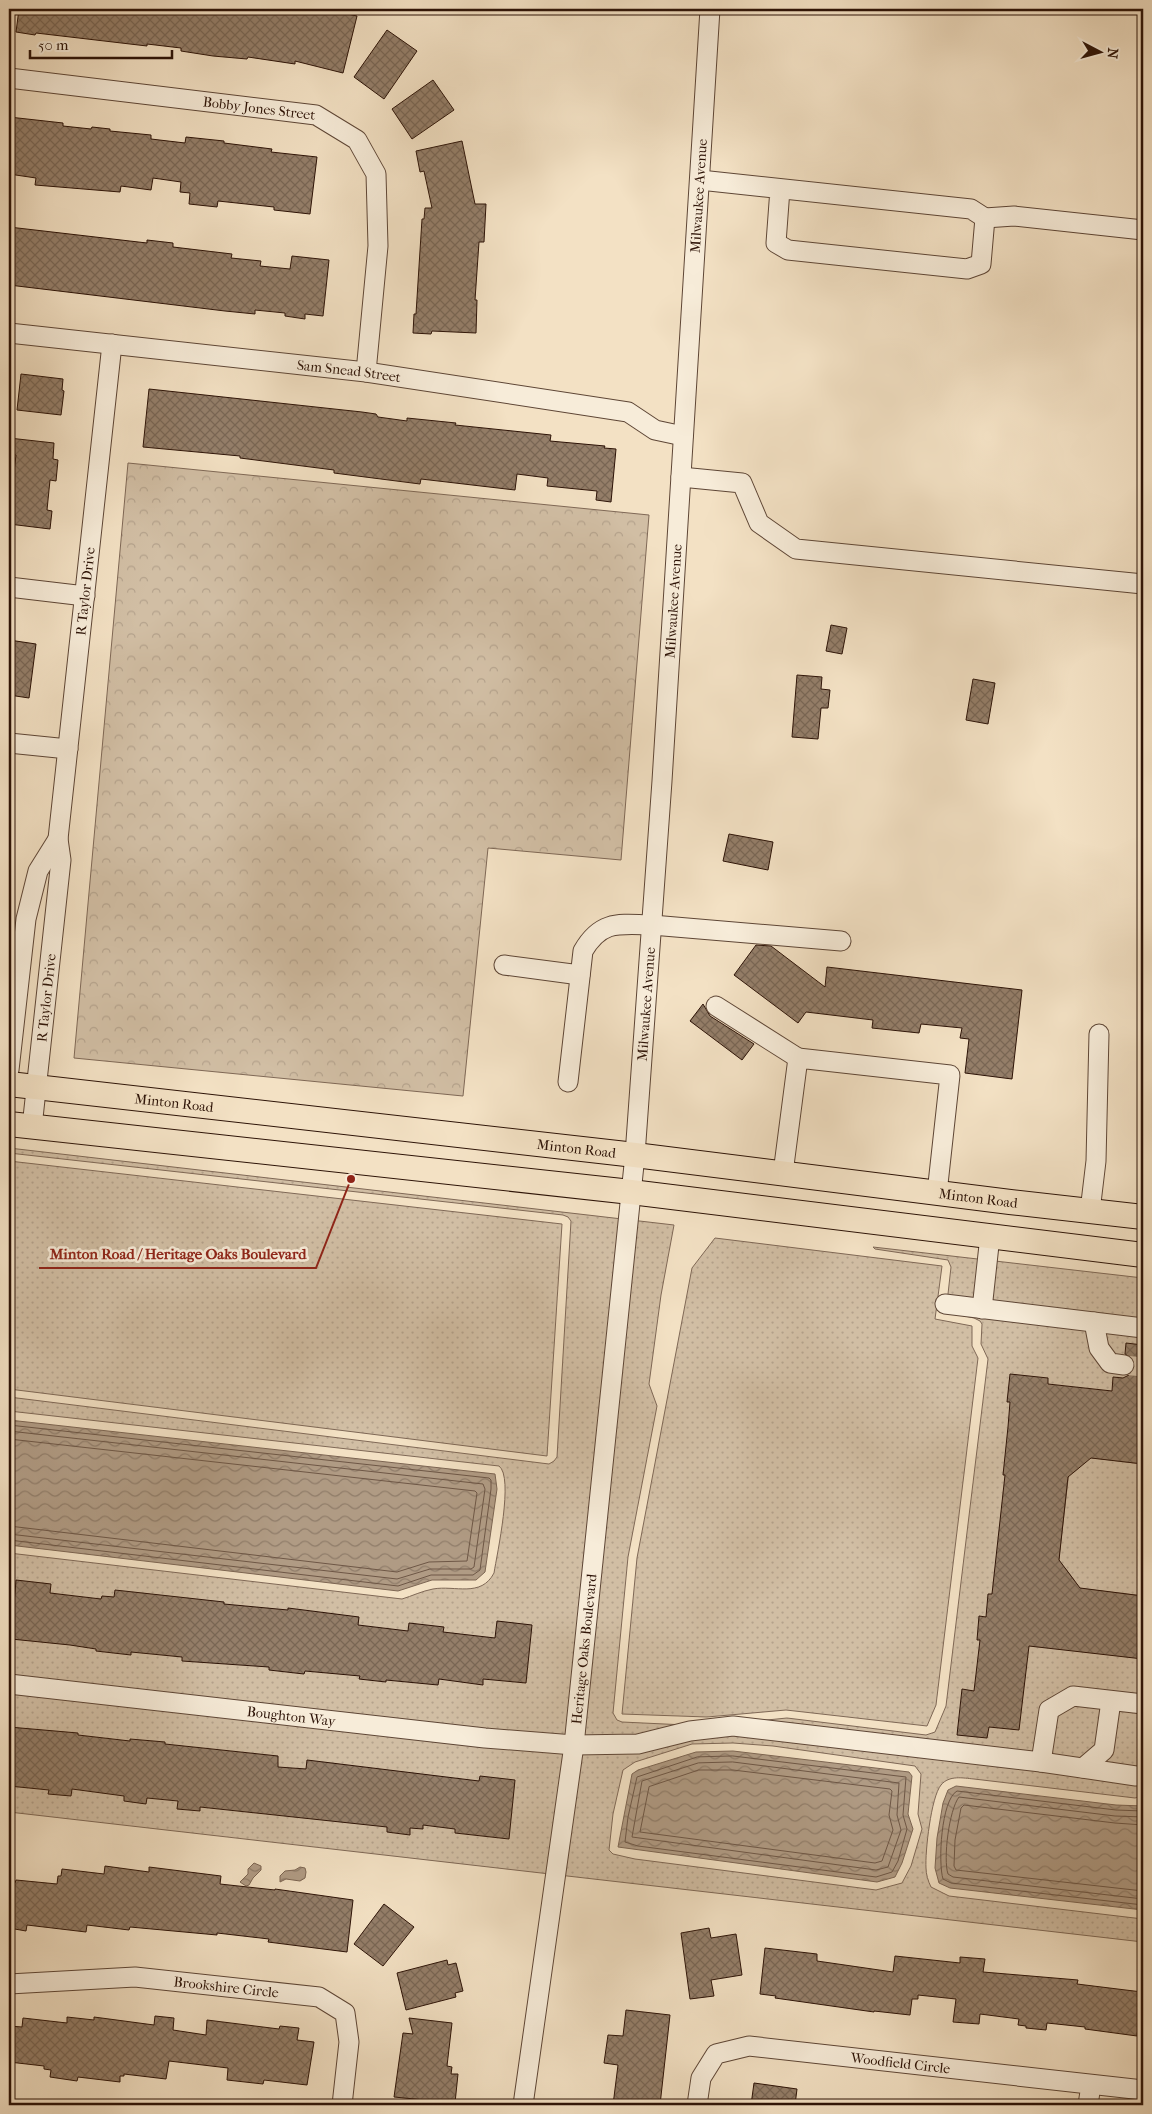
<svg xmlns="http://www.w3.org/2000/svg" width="1152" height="2114" viewBox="0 0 1152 2114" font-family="'IM FELL French Canon',serif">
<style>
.grass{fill:url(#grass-dots);stroke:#7f6856;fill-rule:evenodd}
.forest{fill:url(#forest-crowns);stroke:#7f6856}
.water{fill:url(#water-waves);stroke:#7c6552}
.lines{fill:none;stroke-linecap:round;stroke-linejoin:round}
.shore{stroke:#6e5746;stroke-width:1}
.building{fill:url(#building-cross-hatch);stroke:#2d1307}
.minor-tunnel{stroke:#d5c2a8;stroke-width:19;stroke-dasharray:19 9;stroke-linecap:butt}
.minor-casing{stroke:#5e4636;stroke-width:21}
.major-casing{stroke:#2d1307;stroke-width:26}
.minor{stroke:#f7ecd9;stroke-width:19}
.major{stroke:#f3e1c4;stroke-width:24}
.labels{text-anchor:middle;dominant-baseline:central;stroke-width:5;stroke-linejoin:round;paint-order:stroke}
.street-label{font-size:14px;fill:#2d1307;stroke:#f7ecd9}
.leader{fill:none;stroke:#8f2418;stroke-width:2}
.callout-dot{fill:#8f2418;stroke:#f7ecd9;stroke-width:2}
.callout-label{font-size:15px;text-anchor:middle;font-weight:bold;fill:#8f2418;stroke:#f7ecd9;stroke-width:5;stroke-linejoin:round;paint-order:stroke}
</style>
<defs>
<pattern id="grass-dots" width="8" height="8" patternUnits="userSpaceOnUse" patternTransform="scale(1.25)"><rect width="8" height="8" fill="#d1bea4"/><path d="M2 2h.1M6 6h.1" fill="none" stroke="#b4a28c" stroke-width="1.8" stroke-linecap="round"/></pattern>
<pattern id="forest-crowns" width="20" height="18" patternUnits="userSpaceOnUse" patternTransform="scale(1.25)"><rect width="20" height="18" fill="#d1bea4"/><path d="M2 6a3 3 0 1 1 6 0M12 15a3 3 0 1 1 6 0" fill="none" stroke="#b4a28c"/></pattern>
<pattern id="water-waves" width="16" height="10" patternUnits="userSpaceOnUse" patternTransform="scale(1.25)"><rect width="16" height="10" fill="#b09b84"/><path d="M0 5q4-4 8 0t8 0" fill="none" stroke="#907d6a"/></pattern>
<pattern id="building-cross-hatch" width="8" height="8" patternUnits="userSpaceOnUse" patternTransform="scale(1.25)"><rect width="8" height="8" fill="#947e69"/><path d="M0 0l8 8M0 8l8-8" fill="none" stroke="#796654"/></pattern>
</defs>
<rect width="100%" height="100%" fill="#f3e1c4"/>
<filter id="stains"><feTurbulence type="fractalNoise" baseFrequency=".004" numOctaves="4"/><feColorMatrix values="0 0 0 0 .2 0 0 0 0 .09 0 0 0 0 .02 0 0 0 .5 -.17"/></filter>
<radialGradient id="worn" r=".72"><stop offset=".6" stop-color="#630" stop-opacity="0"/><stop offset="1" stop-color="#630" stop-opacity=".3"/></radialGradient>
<g class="grass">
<path d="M9,1148L674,1225L661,1295L649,1384L657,1406L628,1557L613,1713L617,1720L622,1722L707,1726L787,1718L926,1735L935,1732L946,1706L988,1359L981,1344L982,1324L980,1321L974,1318L946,1312L951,1267L948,1260L875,1249L873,1247L1143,1278V1455L1086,1449L1067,1461L1050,1556L1074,1596L1143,1604V1796L1135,1798L974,1779C963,1778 949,1775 941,1785C931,1797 925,1852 926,1868C926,1874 928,1881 931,1887L949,1896L1143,1919V1942L9,1812V1553L402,1599C412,1596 422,1591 433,1589C455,1585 481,1598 494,1573C497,1554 514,1477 499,1466L9,1411V1397L549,1464L554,1461L557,1457L571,1221L568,1217L563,1215L9,1153ZM733,1743L773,1746L915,1766L921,1774L918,1814L922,1829L911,1866L902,1883L876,1890L635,1859L613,1854L609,1850L613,1814L623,1770L635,1762L692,1744Z"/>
<path d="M9,1161L562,1224L547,1456L9,1389Z"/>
<path d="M715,1238L942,1266L935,1319L972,1326V1346L978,1358L936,1705L927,1726L786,1710L707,1717L622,1714L637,1558L692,1268Z"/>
<path d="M1085,1457L1143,1464V1596L1075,1588L1071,1582L1074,1580L1065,1568L1062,1571L1058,1566L1069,1471L1074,1472L1084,1463Z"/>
</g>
<path class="forest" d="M128,463L649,515L621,860L488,848L463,1096L74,1058Z"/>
<g class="water">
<path d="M9,1420L495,1474L497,1489L485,1572L476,1580H432L398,1591L9,1545Z"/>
<path d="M733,1751L909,1772L912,1776L908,1814L913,1829L902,1863L895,1877L877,1882L618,1847L632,1774L638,1770L696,1752Z"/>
<path d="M956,1786L1116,1805L1143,1806V1910L950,1888L939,1883L935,1868L937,1838L943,1803L948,1790Z"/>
<path d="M254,1863L261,1866V1870L253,1878L249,1885L246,1886L240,1882L248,1874V1869Z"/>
<path d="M300,1867L305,1868L306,1872L305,1878L300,1881L286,1879L280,1882V1876L285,1871L295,1870Z"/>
</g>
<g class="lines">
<g class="shore">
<path d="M9,1425L489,1478L491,1480V1489L480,1570L473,1575H431L398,1586L9,1540"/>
<path d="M9,1431L483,1484L485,1489L474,1567L471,1569H430L397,1579L9,1534"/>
<path d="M9,1439L475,1491L477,1493L467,1561L429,1562L397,1572L9,1526"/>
<path d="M733,1756L906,1777L903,1815L907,1829L898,1861L892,1872L876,1877L638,1846L625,1842L628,1817L637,1777L697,1757Z"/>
<path d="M733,1762L899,1783L897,1815L901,1830L888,1867L876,1870L632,1837L642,1781L698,1763Z"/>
<path d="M699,1770H733L890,1789L892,1791L889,1815L893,1830L882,1861L875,1863L640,1832L649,1787Z"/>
<path d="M1143,1811L1116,1810L957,1791C941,1800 938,1863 943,1879L951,1883L1143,1905"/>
<path d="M1143,1817L1115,1816L959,1797C949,1810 943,1859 948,1874L953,1877L1143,1899"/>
<path d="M1143,1825L1115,1823L964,1805L961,1808L955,1840L954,1866L956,1870L1143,1891"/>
</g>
</g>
<g class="building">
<path d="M19,9H325L357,16L343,73L295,61V64L248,57L247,59L213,56L181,51V48L147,44V46L36,33L35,35L16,32Z"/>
<path d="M387,30L417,51L384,99L354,77Z"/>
<path d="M433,80L454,110L412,139L392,109Z"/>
<path d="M9,117L63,123V126L91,129L92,127L110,129V131L151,135V139L185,143L186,137L224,141V143L272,149L271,152L317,157L310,214L274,210V207L218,201L217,207L189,204L190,193L180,192L181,182L153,178L151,190L121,186L120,192L35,185L36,178L9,174Z"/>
<path d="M462,141L475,204H486L484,242H479L475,300H477L476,333L432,331L431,334L413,333L414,314H416L422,219H424L425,208H432L424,171L420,172L416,151Z"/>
<path d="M9,227L147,243V240L173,243V247L232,254L231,258L261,261L260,266L290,269L292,256L329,260L323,316L305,314V319L285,316V313L255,310V314L225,311L9,285Z"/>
<path d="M21,374L63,379L62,390L64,391L61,415L17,410Z"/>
<path d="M149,389L362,412L376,414L378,417L407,421V418L456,423L455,425L551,435L550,441L605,446L604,448L616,449L611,502L596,500L597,491L547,486L548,478L517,474L515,490L421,479L420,484L334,473V470L240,458V456L143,447Z"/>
<path d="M9,438L54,443L53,459L58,460L56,481L50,480L47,510L52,511L50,529L9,524V487L12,488L16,455H9Z"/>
<path d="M831,625L847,628L842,654L826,651Z"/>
<path d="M9,640L36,644L29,698L9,695Z"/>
<path d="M797,675L822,677L821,689L830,690L828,708H821L818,739L792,737Z"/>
<path d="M973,679L995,683L988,724L966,720Z"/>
<path d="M729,834L773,842L768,870L723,861Z"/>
<path d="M756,945L771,946L825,987L827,967L1022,990L1012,1079L965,1073L969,1039L960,1038L962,1028L921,1024L919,1033L872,1028L873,1020L806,1012L798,1023L734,975Z"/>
<path d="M703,1004L710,1016L754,1044L742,1060L690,1021Z"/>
<path d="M1126,1343L1143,1345V1464L1091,1458L1068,1477L1059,1560L1080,1588L1143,1596V1659L1029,1646L1019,1730L989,1727L987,1738L957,1735L962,1689L974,1691L980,1640H977L979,1616L986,1617L988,1594H992L1005,1475H1003L1008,1427L1010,1402H1007L1010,1374L1048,1378V1384L1112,1391L1113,1377L1123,1378L1129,1375L1135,1367L1134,1360L1125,1354Z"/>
<path d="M16,1580L51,1584L50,1593L101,1599L102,1596L114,1597L115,1590L224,1602V1604L288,1610V1608L359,1617L358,1625L408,1631L409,1623L444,1627L443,1632L495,1638L497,1621L532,1625L526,1683L483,1679V1685L439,1679L438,1685L386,1680V1682L359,1679L360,1676L305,1671L304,1674L269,1670V1667L182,1661V1657L131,1652V1655L96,1651V1649L70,1645L11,1639Z"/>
<path d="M9,1727L78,1733V1735L130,1741V1739L165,1742V1744L278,1756V1767L306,1769L307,1760L479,1781L480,1776L515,1780L509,1839L455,1833V1829L423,1825V1829L410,1828V1835L387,1832V1827L200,1807V1811L177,1809L178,1801L147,1798L146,1804L124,1801V1796L72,1789L71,1796L48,1794L49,1790L9,1786Z"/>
<path d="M105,1866L149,1872V1867L221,1876L220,1884L275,1890V1889L353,1900L347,1952L268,1942L269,1939L217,1933V1935L130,1927L129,1930L87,1925L86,1932L27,1925L26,1931L9,1928L12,1883H15L16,1880L57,1884L58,1876H61L62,1869L104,1874Z"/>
<path d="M384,1904L414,1927L383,1966L354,1944Z"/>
<path d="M709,1928L711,1938L736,1934L742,1975L711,1980L714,1996L690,1999L681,1933Z"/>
<path d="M765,1948L817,1954V1961L893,1972L895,1956L960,1963V1957L985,1959L983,1972L1078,1980L1077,1984L1142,1992L1137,2036L1085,2029V2027L1047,2023L1046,2030L1026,2028V2026L1018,2025L1019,2019L980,2014L979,2024L953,2022L956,1999L918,1995V1999H912L910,2015L874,2011V2012L775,1998L776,1996L760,1994Z"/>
<path d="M447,1960L448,1965L456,1963L463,1991L455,1993L456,1997L406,2010L397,1973Z"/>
<path d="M626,2010L670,2015L660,2105H613L618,2065L604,2063L608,2035L623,2036Z"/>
<path d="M155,2016L174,2018L173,2030L206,2035L207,2020L279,2029L280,2026L299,2028L297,2040L314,2042L307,2085L264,2080L263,2084L227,2080L228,2068L169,2061L166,2079L124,2074V2076H120V2082L78,2077L77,2081L50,2077L51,2070L44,2069V2066L9,2062V2026L22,2027L23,2018L67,2023V2017L94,2020V2017L154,2025Z"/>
<path d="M409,2018L452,2023L447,2066L452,2067L451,2074H458L455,2103L394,2097L403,2033L413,2034Z"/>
<path d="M754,2083L797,2089L795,2105H751Z"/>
</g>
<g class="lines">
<path class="minor-tunnel" d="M1124,1365L1143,1367"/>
<defs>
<g id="minor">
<path id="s1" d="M9,78L316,115L357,140L376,174L378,246L366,372"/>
<path d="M700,180L971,209L985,218L981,264L967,269L788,250L776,243L780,189"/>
<path d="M985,218L1014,216L1143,230"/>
<path id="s2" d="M9,333L366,372L628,412L655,430L683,436"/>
<path d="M681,477L742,483L759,523L796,549L1143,584"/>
<path d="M9,587L85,596"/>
<path d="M9,743L68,749"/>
<path d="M504,965L580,975"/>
<path d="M716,1006L798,1058"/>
<path d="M9,1070L26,919L38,871L58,839"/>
<path d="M568,1082L583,951C601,920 619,924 652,925L841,941"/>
<path id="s3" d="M32,1127L61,860L58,839L112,344"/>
<path d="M783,1173L798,1058L950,1075L937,1193"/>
<path d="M1090,1211L1096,1161L1099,1034"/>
<path d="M945,1304L1143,1328"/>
<path d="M982,1309L990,1236"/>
<path d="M1094,1322L1099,1348L1110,1363L1124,1365"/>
<path id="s4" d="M9,1684L485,1738L574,1745L638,1744L690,1731L733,1726L1041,1762L1049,1710L1073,1696L1143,1704"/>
<path d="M1041,1762L1136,1776"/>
<path d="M1083,1768L1104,1750L1111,1701"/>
<path id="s5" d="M9,1984L135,1977L319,1997L345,2013L349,2042L342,2105"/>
<path id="s6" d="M523,2105L574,1745L635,1155L662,781L710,9"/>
<path id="s7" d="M697,2105L701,2078L716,2054L749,2046L1143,2090"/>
<path d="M1088,2105L1091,2085"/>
</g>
<g id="major">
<path id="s8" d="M9,1084L635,1155L1010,1202L1143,1217"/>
<path d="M9,1124L631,1192L1143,1255"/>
</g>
</defs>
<use href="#minor" class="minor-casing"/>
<use href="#major" class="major-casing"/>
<use href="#minor" class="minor"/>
<use href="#major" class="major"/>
</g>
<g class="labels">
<g class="street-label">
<text stroke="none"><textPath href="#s1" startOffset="252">Bobby Jones Street</textPath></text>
<text stroke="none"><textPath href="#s6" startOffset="1918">Milwaukee Avenue</textPath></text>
<text stroke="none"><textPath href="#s2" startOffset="342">Sam Snead Street</textPath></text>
<text stroke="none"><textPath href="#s3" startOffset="539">R Taylor Drive</textPath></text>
<text stroke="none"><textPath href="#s6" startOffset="1512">Milwaukee Avenue</textPath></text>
<text stroke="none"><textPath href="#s3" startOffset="130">R Taylor Drive</textPath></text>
<text stroke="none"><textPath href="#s6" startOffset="1108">Milwaukee Avenue</textPath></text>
<text stroke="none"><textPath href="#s8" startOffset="166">Minton Road</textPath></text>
<text stroke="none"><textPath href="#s8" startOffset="571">Minton Road</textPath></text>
<text stroke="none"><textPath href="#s8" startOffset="976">Minton Road</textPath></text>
<text stroke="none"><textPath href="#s6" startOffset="460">Heritage Oaks Boulevard</textPath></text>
<text stroke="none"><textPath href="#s4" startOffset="284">Boughton Way</textPath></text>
<text stroke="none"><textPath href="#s5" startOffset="218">Brookshire Circle</textPath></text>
<text stroke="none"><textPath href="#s7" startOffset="242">Woodfield Circle</textPath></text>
</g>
</g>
<path class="leader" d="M351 1179L316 1268H39"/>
<circle class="callout-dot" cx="351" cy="1179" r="5"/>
<g class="callout-label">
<text x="178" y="1259">Minton Road / Heritage Oaks Boulevard</text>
</g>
<rect width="1152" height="2114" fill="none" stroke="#f3e1c4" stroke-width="30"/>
<rect x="10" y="10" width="1132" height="2094" fill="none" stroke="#2d1307" stroke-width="2.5"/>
<rect x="15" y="15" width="1122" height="2084" fill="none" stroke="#2d1307"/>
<g transform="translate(1100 52) rotate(96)" stroke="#f7ecd9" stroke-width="4" paint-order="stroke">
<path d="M0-4L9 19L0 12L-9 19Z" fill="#2d1307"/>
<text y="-8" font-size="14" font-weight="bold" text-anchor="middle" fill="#2d1307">N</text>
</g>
<path d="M30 50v8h142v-8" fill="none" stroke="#2d1307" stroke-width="2.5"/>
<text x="38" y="50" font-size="15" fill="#2d1307" stroke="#f7ecd9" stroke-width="4" paint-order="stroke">50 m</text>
<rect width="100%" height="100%" filter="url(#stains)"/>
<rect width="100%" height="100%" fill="url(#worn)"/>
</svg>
